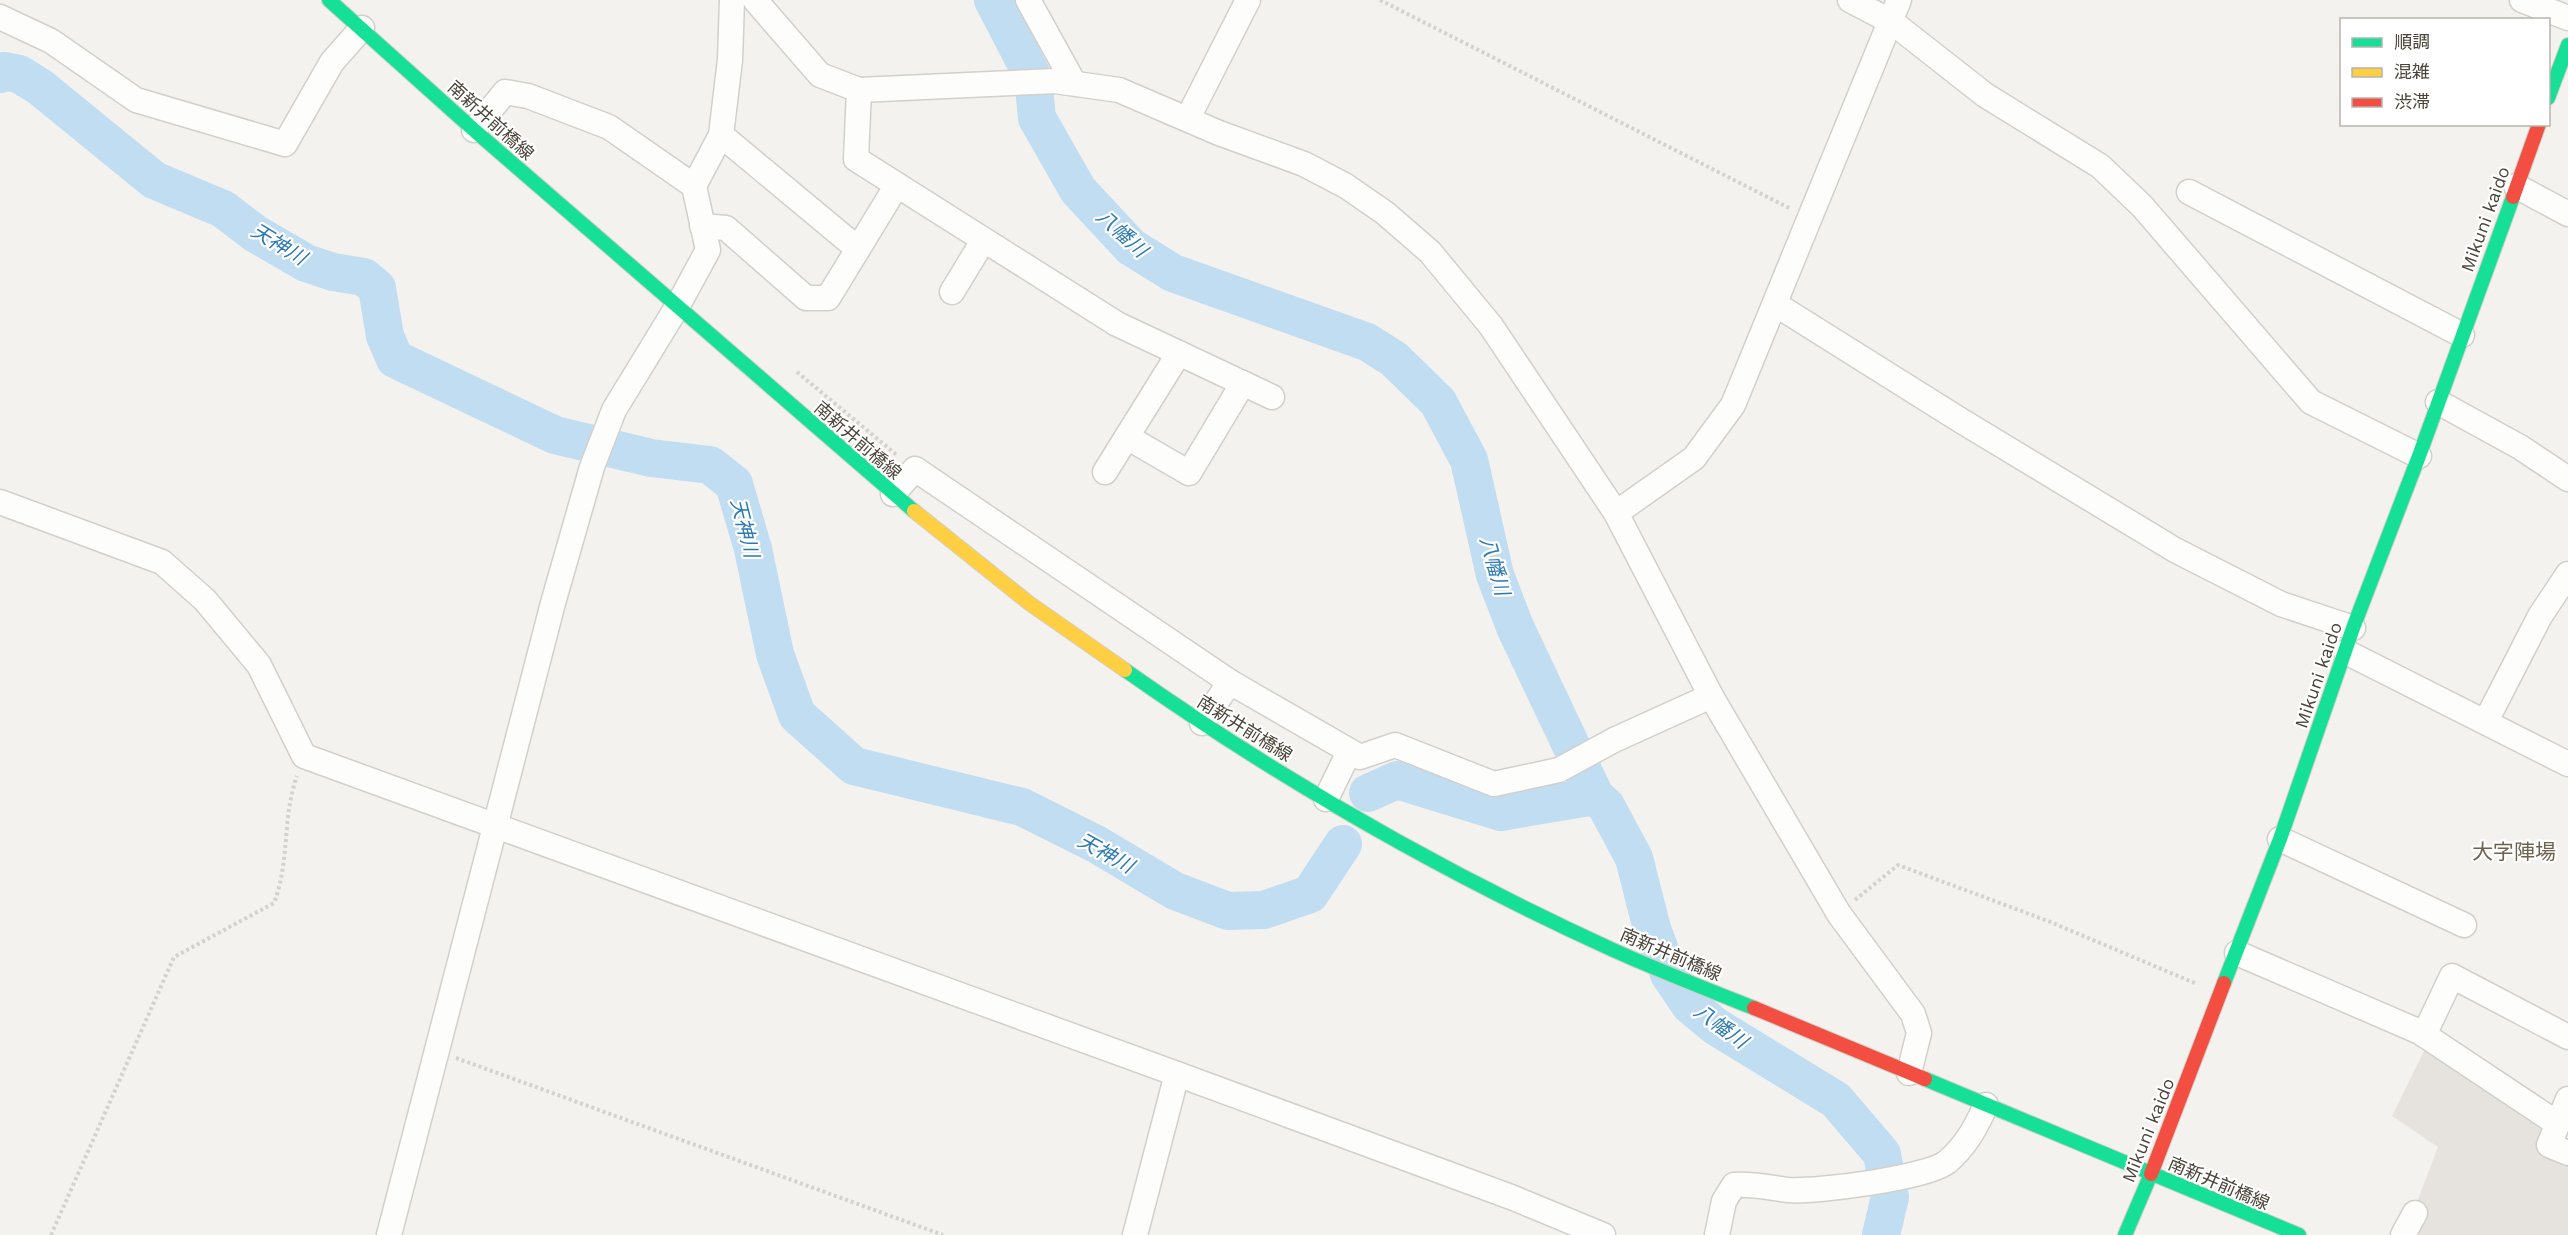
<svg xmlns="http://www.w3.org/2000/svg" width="2568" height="1235" viewBox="0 0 2568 1235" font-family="'Work Sans','Noto Sans JP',sans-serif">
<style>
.industrial{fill:#e6e2de}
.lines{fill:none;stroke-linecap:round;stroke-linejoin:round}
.river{stroke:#c0ddf1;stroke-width:38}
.street-casing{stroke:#d2d0cb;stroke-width:27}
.fast-casing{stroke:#d3cfc5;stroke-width:16}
.slow-casing{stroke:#d3cfc5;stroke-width:16}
.jam-casing{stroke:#d3cfc5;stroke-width:16}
.path{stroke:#d3d2cc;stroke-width:4;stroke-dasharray:3 3;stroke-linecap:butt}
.street{stroke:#fdfdfc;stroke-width:24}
.fast{stroke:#16e098;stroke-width:14}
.slow{stroke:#ffcf43;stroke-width:14}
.jam{stroke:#f24e42;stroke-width:14}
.labels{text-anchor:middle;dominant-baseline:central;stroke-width:4.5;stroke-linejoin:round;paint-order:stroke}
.street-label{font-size:18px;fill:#4b4439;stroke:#fff}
.water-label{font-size:20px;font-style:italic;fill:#2e7ab2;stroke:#fff}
.quarter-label{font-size:21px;fill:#6e6250;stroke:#fff}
</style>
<rect width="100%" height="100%" fill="#f4f2ee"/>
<path class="industrial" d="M2426,1047L2547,1128L2568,1161V1235H2412L2426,1208L2417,1202L2438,1147L2392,1116Z"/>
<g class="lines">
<g class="river">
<path d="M993,0L1033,77L1037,118L1078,190L1131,247L1173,273L1367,342L1394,359L1438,402L1469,460L1495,575L1515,627L1595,796L1606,806L1634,858L1652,929L1669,974L1690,1005L1715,1026L1836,1100L1882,1154L1890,1197L1881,1235"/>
<path d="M0,74L4,71L19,74L40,87L154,180L223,209L256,234L306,263L333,272L364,277L377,288L385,336L395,359L555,435L651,458L710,465L734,484L753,549L775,654L797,715L854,766L1022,807L1096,844L1175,891L1228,911L1264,910L1310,894L1343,844"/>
<path d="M1368,793L1397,780L1501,812L1595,796"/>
</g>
<defs>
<g id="street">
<path d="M755,0L820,75L859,90L1055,81L1119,90L1219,133L1304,164L1346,186L1385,213L1430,252L1491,326L1616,513L1711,696L1839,914L1913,1014L1919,1033L1909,1073"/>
<path d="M1028,0L1074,83"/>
<path d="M1850,0L1892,22L1985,95L2100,166L2142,206L2311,402L2419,456"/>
<path d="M2522,0L2568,18"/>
<path d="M0,17L51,41L136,100L285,144L332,62L362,28"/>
<path d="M859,90L856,159L1117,324L1272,397"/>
<path d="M1188,118L1248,0"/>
<path d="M474,130L505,92L528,96L609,127L694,186"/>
<path d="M721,135L858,249"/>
<path d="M2516,186L2568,214"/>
<path d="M2189,192L2462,335"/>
<path d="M702,226L726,228L806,298H828L897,185"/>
<path d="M952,292L983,241"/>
<path d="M1775,304L1960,420L2175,550L2281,604L2353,628"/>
<path d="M2438,402L2520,447L2568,479"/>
<path d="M1127,437L1189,473L1243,383"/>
<path d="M1105,472L1179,353"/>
<path d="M893,494L915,469L1230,682L1360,757L1395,745L1494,784L1559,770L1614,740L1711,696"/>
<path d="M0,502L162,562L205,600L259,665L304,756L1177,1074L1511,1197L1603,1235"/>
<path d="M1616,513L1694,458L1733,405L1899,0"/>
<path d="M2346,652L2568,764"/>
<path d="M2486,721L2540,616L2568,574"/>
<path d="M1202,723L1230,682"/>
<path d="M1326,799L1349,752"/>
<path d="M2280,839L2464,925"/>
<path d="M2237,953L2420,1032L2558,1124"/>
<path d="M2424,1035L2452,976L2568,1037"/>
<path d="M2568,1099L2549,1145L2568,1153"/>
<path d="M389,1235L553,603L592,467L614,410L677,307L708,250L694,186L721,135L730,60L732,0"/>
<path d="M1135,1235L1177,1074"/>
<path d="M1717,1235L1724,1201L1734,1185C1753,1183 1770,1188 1789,1190C1817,1192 1927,1178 1947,1162C1966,1146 1976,1127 1986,1105"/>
<path d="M2403,1235L2415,1213"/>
</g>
<g id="fast">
<path d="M329,0L474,130L914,511"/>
<path d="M2548,98L2568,45"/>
<path d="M1125,670C1277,777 1442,872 1611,949C1657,970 1706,989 1754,1008"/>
<path d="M2224,983L2280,839L2353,628L2419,456L2513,197"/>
<path d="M1925,1079L2299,1235"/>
<path d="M2125,1235L2151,1174"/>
</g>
<path id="slow" d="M914,511L1029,603L1125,670"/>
<g id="jam">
<path d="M2513,197L2539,124"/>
<path d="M1754,1008L1925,1079"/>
<path d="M2151,1174L2224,983"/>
</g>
</defs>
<use href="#street" class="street-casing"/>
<use href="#fast" class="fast-casing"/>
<use href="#slow" class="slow-casing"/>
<use href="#jam" class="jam-casing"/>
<g class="path">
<path d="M1380,0L1791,209"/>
<path d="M797,372L898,456"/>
<path d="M1855,900L1898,865L2048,921L2197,984"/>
<path d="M456,1058L943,1235"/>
<path d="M51,1235L174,957L274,903C290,862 282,817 297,776"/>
</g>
<use href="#street" class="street"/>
<use href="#fast" class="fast"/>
<use href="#slow" class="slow"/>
<use href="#jam" class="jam"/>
</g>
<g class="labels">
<g class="street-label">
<text transform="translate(491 120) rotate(42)">南新井前橋線</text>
<text transform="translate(2485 219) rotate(-70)">Mikuni kaido</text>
<text transform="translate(858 440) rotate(41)">南新井前橋線</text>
<text transform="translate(2318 675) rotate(-71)">Mikuni kaido</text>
<text transform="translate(1245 728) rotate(32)">南新井前橋線</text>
<text transform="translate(1671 954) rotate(23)">南新井前橋線</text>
<text transform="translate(2148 1130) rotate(-68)">Mikuni kaido</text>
<text transform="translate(2219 1183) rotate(23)">南新井前橋線</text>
</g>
<g class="water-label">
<text transform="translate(1122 233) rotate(42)">八幡川</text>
<text transform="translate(279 244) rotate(31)">天神川</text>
<text transform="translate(745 528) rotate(76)">天神川</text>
<text transform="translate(1495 566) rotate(74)">八幡川</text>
<text transform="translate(1106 853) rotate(29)">天神川</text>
<text transform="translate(1721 1026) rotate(36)">八幡川</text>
</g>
<g class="quarter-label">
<text x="2514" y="851">大字陣場</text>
</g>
</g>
<rect x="2340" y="18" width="210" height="108" fill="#ffffff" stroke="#b7b4b0" stroke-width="1.5"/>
<rect x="2352" y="38" width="30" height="9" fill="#16e098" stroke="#b7b4b0" stroke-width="1.5"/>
<text x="2394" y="48" font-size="18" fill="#4b4439">順調</text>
<rect x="2352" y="68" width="30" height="9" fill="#ffcf43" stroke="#b7b4b0" stroke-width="1.5"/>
<text x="2394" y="78" font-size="18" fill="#4b4439">混雑</text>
<rect x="2352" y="98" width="30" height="9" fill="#f24e42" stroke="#b7b4b0" stroke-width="1.5"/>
<text x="2394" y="108" font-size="18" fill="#4b4439">渋滞</text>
</svg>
